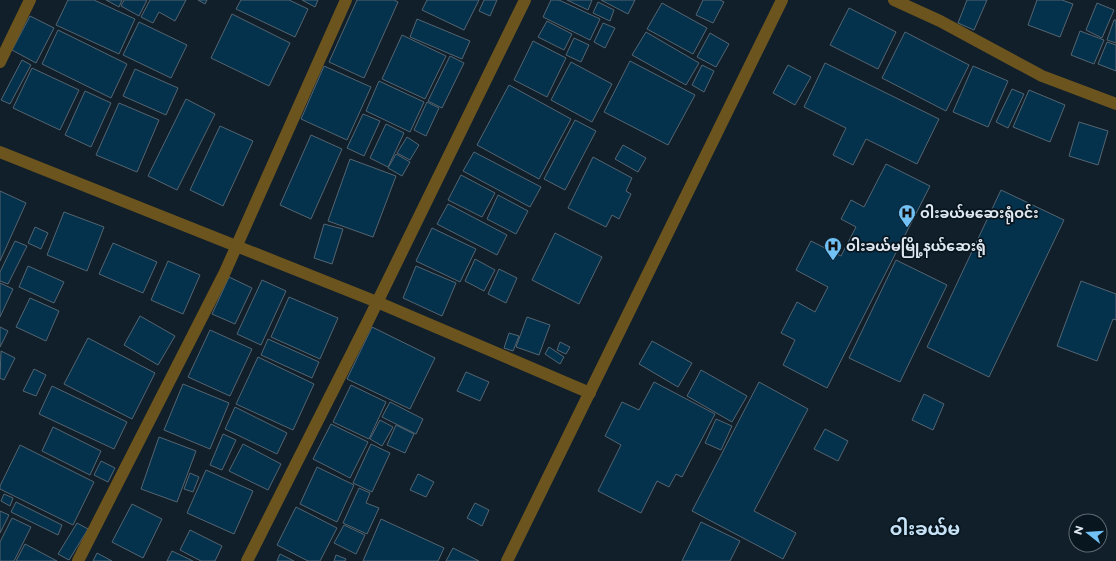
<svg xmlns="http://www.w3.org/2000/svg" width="1116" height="561" viewBox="0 0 1116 561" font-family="Montserrat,'Noto Sans Myanmar',sans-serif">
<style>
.building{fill:#04314c;stroke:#546571}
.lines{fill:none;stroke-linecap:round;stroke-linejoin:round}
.minor{stroke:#6b541e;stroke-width:12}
.labels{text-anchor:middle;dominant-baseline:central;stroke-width:3.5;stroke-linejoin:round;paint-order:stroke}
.poi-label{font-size:14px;font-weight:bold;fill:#dfe8f0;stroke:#081620;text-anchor:start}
.district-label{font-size:18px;font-weight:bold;fill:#c8e3f7;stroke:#081620}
</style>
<rect width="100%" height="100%" fill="#111f2a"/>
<g class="building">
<path d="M68,0H94L135,19L119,54L56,25Z"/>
<path d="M106,0H122L119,7Z"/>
<path d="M124,0H147L139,16L121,6Z"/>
<path d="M150,0H186L175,21L159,12L153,23L141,17Z"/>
<path d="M198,0H207L205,4Z"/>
<path d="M241,0H289L308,9L295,37L236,9Z"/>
<path d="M302,0H318L315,7Z"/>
<path d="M357,0H394L398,2L364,78L329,62Z"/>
<path d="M427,0H479L464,30L422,10Z"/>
<path d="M484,0H497L490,16L479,11Z"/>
<path d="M551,0H559L600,19L590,40L543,17Z"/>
<path d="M567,0H592L588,10Z"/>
<path d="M601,0H635L628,14Z"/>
<path d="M703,0H720L724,2L713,23L696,15Z"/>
<path d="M967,0H987L974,30L958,23Z"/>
<path d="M1037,0H1062L1073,4L1060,37L1028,25Z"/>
<path d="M598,2L614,10L610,21L593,13Z"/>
<path d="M662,3L707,28L693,54L647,29Z"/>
<path d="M1097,3L1114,10L1102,38L1086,30Z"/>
<path d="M849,8L896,32L878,69L830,45Z"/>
<path d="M232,14L290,43L269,86L211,58Z"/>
<path d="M30,16L54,28L36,63L12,50Z"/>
<path d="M417,19L470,41L462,59L410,37Z"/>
<path d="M1114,20H1116V43L1107,40Z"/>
<path d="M547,21L572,34L564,50L538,37Z"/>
<path d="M139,22L187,45L171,78L123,55Z"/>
<path d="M603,23L615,28L605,48L594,42Z"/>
<path d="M58,30L127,64L111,98L42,64Z"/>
<path d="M1080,31L1104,40L1094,64L1071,55Z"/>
<path d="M646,32L699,63L686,85L632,55Z"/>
<path d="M905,32L969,65L946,111L882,78Z"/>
<path d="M710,33L729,44L716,67L697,57Z"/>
<path d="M402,35L446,56L425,99L382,79Z"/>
<path d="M574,38L589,45L581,62L566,55Z"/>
<path d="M533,41L566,58L547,97L514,80Z"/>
<path d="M1107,42L1116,45V71L1098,64Z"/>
<path d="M450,56L464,63L442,108L428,101Z"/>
<path d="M22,60L31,65L10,104L1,100Z"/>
<path d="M630,61L695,95L668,145L604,112Z"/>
<path d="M571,62L612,84L592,122L551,100Z"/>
<path d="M825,63L939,119L917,164L866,139L853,165L833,155L846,128L804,107Z"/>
<path d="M702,65L714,71L704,92L692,85Z"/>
<path d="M788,65L811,77L795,105L773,93Z"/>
<path d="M324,66L371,87L347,140L301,119Z"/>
<path d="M973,66L1008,81L988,127L953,112Z"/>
<path d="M32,68L79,90L60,130L13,108Z"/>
<path d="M135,69L178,88L166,115L123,96Z"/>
<path d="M379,81L424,102L410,132L366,111Z"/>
<path d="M509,85L571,119L539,179L477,145Z"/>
<path d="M1012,89L1024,94L1008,128L996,122Z"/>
<path d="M1029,90L1065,105L1050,142L1013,127Z"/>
<path d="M85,91L111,103L91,147L65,135Z"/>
<path d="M186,99L215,114L177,190L148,176Z"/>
<path d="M427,102L439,108L426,136L414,130Z"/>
<path d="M119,103L159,120L137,172L96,155Z"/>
<path d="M363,114L380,121L364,156L347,148Z"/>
<path d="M575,120L596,131L565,190L544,179Z"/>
<path d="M1079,122L1108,131L1098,165L1069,156Z"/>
<path d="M386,124L404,133L388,167L370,158Z"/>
<path d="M220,126L253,141L223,206L190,190Z"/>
<path d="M311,135L342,149L311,219L280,205Z"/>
<path d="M407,137L419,145L410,160L397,153Z"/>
<path d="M623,145L646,158L638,172L615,159Z"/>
<path d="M474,152L541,187L530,207L463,171Z"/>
<path d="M396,154L410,162L402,176L388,168Z"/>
<path d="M593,157L632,178L626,191L631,194L619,219L612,215L606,227L568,208Z"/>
<path d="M350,159L396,176L373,237L328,221Z"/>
<path d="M886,164L930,186L827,388L783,365L795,340L781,333L797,302L815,312L828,287L796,270L811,241L841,256L856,227L841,219L851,200L864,207Z"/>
<path d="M461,175L495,193L482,217L448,200Z"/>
<path d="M1001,190L1064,220L989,377L927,347Z"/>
<path d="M0,191L26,203L0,261Z"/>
<path d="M498,195L528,211L516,234L487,219Z"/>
<path d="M448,204L507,235L497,255L437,224Z"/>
<path d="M64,212L104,227L87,271L47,255Z"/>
<path d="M324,224L343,229L332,264L314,258Z"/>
<path d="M35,227L48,233L41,249L28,243Z"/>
<path d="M432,228L476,249L460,282L416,261Z"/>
<path d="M555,233L602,257L579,304L532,280Z"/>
<path d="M15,241L27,246L8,284L0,281V272Z"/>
<path d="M113,243L157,262L143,293L99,274Z"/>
<path d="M475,259L495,270L484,291L465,281Z"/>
<path d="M896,260L947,285L900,382L849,358Z"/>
<path d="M168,261L200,275L183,314L151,300Z"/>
<path d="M28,266L64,282L54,303L19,287Z"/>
<path d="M416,266L456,283L442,316L403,298Z"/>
<path d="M499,269L517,278L506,303L488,294Z"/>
<path d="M229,277L252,288L235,324L212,314Z"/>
<path d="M262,280L286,291L261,345L237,334Z"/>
<path d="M1081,281L1116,294V320L1113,319L1097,361L1057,346Z"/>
<path d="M0,283L13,289L0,317Z"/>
<path d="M289,297L338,318L320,359L271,337Z"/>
<path d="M30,298L59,311L46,341L16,327Z"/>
<path d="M140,316L175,336L158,365L124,345Z"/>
<path d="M527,317L550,325L539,355L516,347Z"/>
<path d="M0,327L8,331L0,347Z"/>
<path d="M372,327L435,358L410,409L347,379Z"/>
<path d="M210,330L252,349L230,396L188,377Z"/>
<path d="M509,333L519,336L513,351L504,348Z"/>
<path d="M88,338L155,373L132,419L64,384Z"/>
<path d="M268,339L319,362L312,378L261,355Z"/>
<path d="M652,341L692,363L678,387L639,364Z"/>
<path d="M560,342L570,347L566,354L557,350Z"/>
<path d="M549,347L564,357L560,364L545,354Z"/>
<path d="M1,351L15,358L4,380L0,378Z"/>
<path d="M258,357L314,384L293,430L236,404Z"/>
<path d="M34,369L46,375L36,396L23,391Z"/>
<path d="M701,370L747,396L732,422L687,396Z"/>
<path d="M466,372L489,382L480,401L457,391Z"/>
<path d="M654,382L715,414L682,477L676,474L669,487L657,481L641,513L598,491L621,445L605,436L622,402L639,410Z"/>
<path d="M759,382L808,409L754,511L796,533L783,559L692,511Z"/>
<path d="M183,384L229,403L210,449L164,430Z"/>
<path d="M351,385L386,402L369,439L333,422Z"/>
<path d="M52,386L127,422L114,449L39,414Z"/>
<path d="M924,394L944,404L933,430L912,420Z"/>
<path d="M390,402L423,419L416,434L382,417Z"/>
<path d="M235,407L287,433L277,454L225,429Z"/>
<path d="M716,419L732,426L721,450L705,443Z"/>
<path d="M380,420L393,427L382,446L370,439Z"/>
<path d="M331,424L368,442L350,478L313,459Z"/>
<path d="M396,425L414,434L405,453L387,445Z"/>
<path d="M53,427L101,451L90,475L42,451Z"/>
<path d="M825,429L848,441L838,461L814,449Z"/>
<path d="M223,434L236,440L222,470L210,465Z"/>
<path d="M159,437L196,451L177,502L141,489Z"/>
<path d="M243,444L281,464L268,490L229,471Z"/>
<path d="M371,444L390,453L372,492L353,483Z"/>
<path d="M20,445L94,482L73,525L0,489V486Z"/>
<path d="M101,461L115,468L108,482L94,475Z"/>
<path d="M317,467L354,485L337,522L300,504Z"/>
<path d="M206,470L253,491L234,534L187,513Z"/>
<path d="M190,473L199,477L193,492L184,489Z"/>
<path d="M418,474L434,482L426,497L410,490Z"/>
<path d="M359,488L370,493L366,503L379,508L367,534L343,523Z"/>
<path d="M4,494L13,498L10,506L1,501Z"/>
<path d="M16,502L62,525L58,535L11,512Z"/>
<path d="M475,503L489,510L482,526L467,518Z"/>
<path d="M132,504L162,519L143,558L112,542Z"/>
<path d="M296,507L337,528L320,561H308L277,545Z"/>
<path d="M0,511L9,515L0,533Z"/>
<path d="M12,518L31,527L14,561H0V542Z"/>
<path d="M381,519L444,548L438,561H363Z"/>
<path d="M701,522L740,541L730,561H682Z"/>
<path d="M77,523L88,529L69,560L58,554Z"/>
<path d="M344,525L365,535L356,554L334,543Z"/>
<path d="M190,530L222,546L215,561H201L180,550Z"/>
<path d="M25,544L57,561H16Z"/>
<path d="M453,548L479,561H446Z"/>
<path d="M172,551L193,561H167Z"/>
<path d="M97,553L112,561H93Z"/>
<path d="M280,554L294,561H277Z"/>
<path d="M336,555L346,559L345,561H334Z"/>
</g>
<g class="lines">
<g class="minor">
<path d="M894,0L940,21L1042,76L1116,104"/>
<path d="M0,62L30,0"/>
<path d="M0,152L377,302L590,393"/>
<path d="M78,561L225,272L346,0"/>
<path d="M247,561L368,321L525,0"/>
<path d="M507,561L782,0"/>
</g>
</g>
<defs>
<symbol id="hospital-pin" viewBox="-11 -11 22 30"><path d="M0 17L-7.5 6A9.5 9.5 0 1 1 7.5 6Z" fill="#71c1f5" stroke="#081620"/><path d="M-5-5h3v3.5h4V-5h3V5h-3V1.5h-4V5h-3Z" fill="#111"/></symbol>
</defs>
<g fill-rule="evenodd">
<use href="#hospital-pin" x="897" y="203" width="20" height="27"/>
<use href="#hospital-pin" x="823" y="236" width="20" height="27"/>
</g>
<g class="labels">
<g class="poi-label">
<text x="920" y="213">ဝါးခယ်မဆေးရုံဝင်း</text>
<text x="846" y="246">ဝါးခယ်မမြို့နယ်ဆေးရုံ</text>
</g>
<g class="district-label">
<text x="925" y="529">ဝါးခယ်မ</text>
</g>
</g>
<g transform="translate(1088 533) rotate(287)"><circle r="19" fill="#081620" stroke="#5e6a73"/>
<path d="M0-3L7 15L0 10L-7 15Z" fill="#71c1f5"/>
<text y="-6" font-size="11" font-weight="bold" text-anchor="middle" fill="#dfe8f0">N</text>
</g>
</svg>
